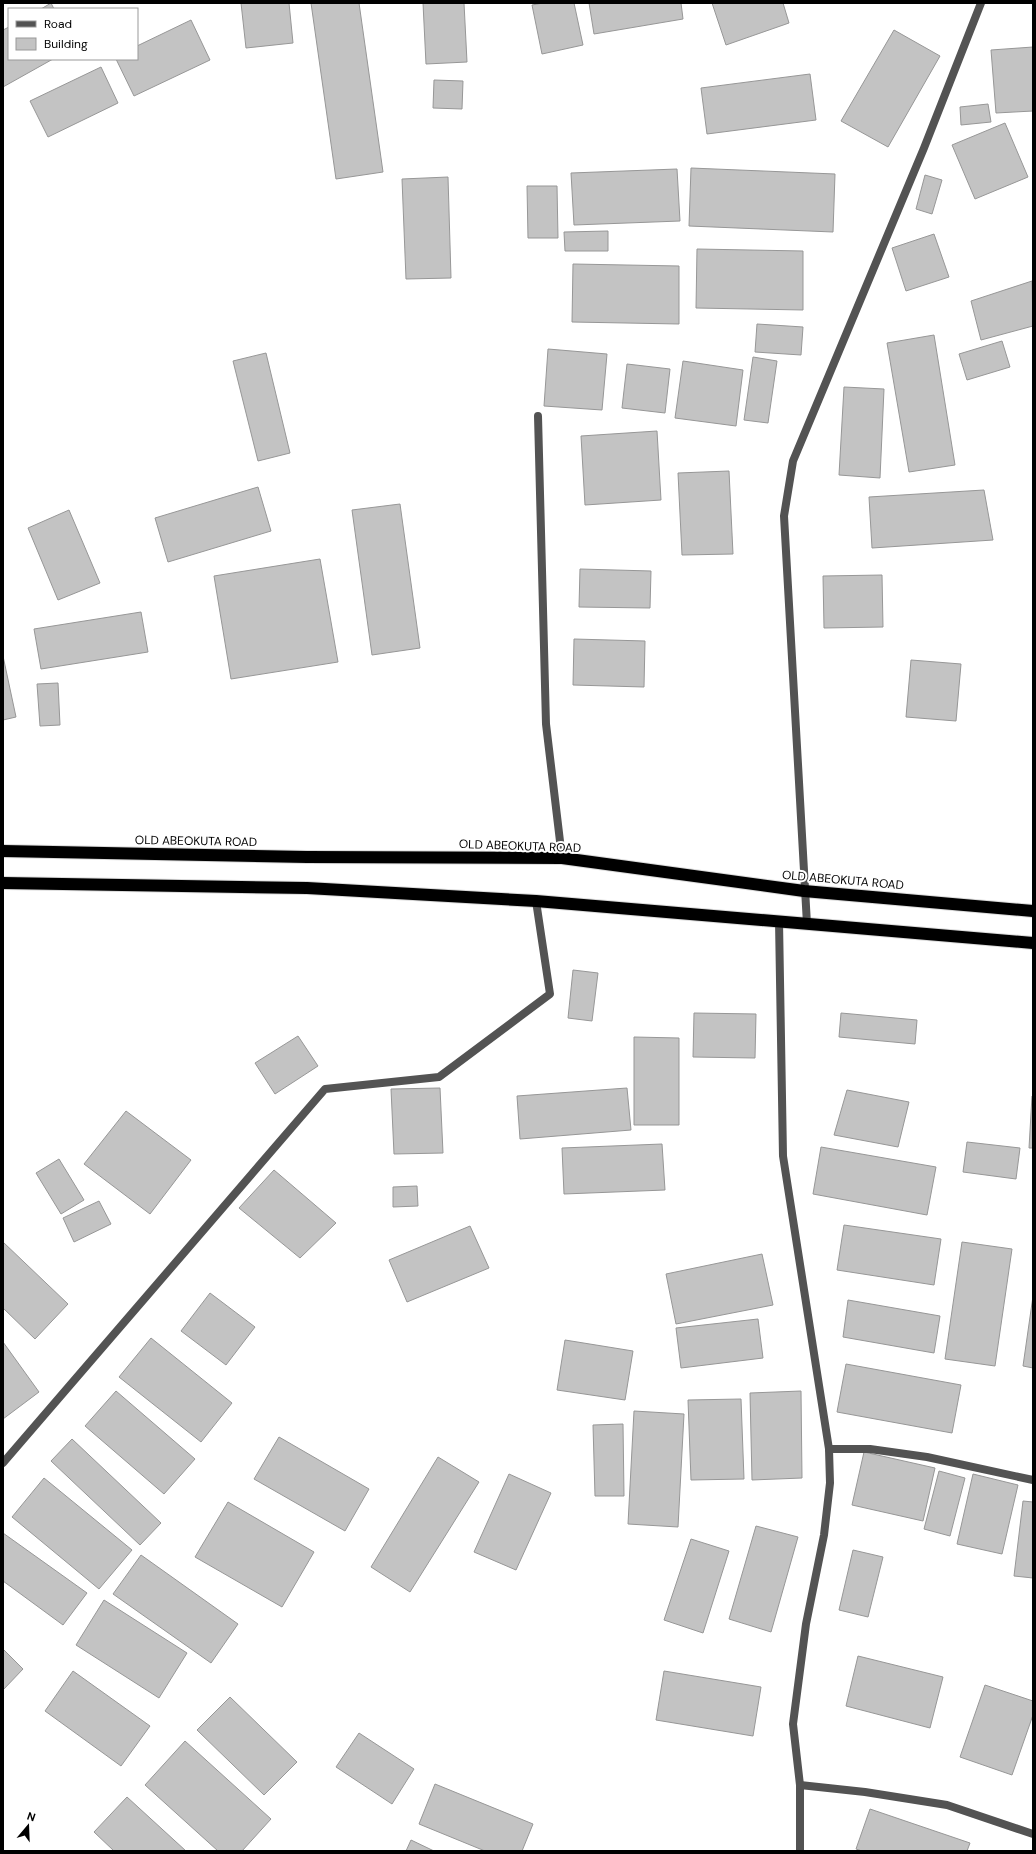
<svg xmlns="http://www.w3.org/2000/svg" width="1036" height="1854" viewBox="0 0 1036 1854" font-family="'DM Sans',sans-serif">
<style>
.building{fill:#c3c3c3;stroke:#979797}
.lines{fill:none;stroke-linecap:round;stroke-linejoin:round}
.highway-casing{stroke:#dbdbdb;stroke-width:14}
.street{stroke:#535353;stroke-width:8}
.highway{stroke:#000;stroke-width:12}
.labels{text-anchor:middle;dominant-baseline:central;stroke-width:4;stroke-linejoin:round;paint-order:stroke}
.street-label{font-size:12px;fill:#000;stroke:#fff}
</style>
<rect width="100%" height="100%" fill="#fff"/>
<g class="building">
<path d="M51,3L54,9H41Z"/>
<path d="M241,3H289L293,43L246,48Z"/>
<path d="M311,3H359L383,172L336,179Z"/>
<path d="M423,3H464L467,62L426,64Z"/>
<path d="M543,3H574L583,45L542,54L532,5Z"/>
<path d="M589,3H681L683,19L594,34Z"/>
<path d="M712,3H783L789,23L726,45Z"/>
<path d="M191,20L210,60L134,96L116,59H137V46Z"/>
<path d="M9,27V59H53L3,87V30Z"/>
<path d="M894,30L940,56L888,147L841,121Z"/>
<path d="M1033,47V111L996,113L991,50Z"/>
<path d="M101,67L118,103L48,137L30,101Z"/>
<path d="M810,74L816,120L707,134L701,88Z"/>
<path d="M434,80L463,81L462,109L433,108Z"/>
<path d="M988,104L991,122L961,125L960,107Z"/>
<path d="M1005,123L1028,177L975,199L952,145Z"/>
<path d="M691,168L835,174L833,232L689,226Z"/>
<path d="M677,169L680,221L574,225L571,173Z"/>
<path d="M925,175L942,180L932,214L916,209Z"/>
<path d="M448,177L451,278L406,279L402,179Z"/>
<path d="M527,186H557L558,238H528Z"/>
<path d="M608,231V251H565L564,232Z"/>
<path d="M934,234L949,277L906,291L892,248Z"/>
<path d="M697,249L803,251V310L696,308Z"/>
<path d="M573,264L679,266V324L572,322Z"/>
<path d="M1032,281L1033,326L981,340L971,301Z"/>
<path d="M757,324L803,327L801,355L755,352Z"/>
<path d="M934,335L955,465L909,472L887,343Z"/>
<path d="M1002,341L1010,367L967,380L959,354Z"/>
<path d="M548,349L607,354L602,410L544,406Z"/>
<path d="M266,353L290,453L258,461L233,361Z"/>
<path d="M753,357L777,361L768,423L744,420Z"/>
<path d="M683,361L743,370L736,426L675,418Z"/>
<path d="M627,364L670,369L665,413L622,408Z"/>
<path d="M844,387L884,389L880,478L839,475Z"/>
<path d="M657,431L661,500L585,505L581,436Z"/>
<path d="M729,471L733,554L682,555L678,473Z"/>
<path d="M258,487L271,531L168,562L155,518Z"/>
<path d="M984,490L993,540L872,548L869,497Z"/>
<path d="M400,504L420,648L372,655L352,510Z"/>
<path d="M69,510L100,583L58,600L28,528Z"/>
<path d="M320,559L338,662L231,679L214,576Z"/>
<path d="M580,569L651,571L650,608L579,607Z"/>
<path d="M882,575L883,627L824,628L823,576Z"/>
<path d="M141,612L148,652L41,669L34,629Z"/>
<path d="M574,639L645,641L644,687L573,685Z"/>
<path d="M3,656L16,717L3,720Z"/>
<path d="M911,660L961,664L956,721L906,717Z"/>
<path d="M58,683L60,725L40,726L37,684Z"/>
<path d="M573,970L598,973L592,1021L568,1018Z"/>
<path d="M694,1013L756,1014L755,1058L693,1057Z"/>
<path d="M841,1013L917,1020L915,1044L839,1037Z"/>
<path d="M298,1036L318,1066L275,1094L255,1063Z"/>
<path d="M634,1037L679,1038V1125H634Z"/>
<path d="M440,1088L443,1153L394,1154L391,1089Z"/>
<path d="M627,1088L631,1130L520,1139L517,1096Z"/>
<path d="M847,1090L909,1102L898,1147L834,1135Z"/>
<path d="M1032,1096H1033V1148H1029Z"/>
<path d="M126,1111L191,1160L150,1214L84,1164Z"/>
<path d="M967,1142L1020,1148L1016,1179L963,1172Z"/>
<path d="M662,1144L665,1190L564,1194L562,1148Z"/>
<path d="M821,1147L936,1167L927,1215L813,1194Z"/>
<path d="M59,1159L84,1200L61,1214L36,1173Z"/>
<path d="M274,1170L336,1223L300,1258L239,1208Z"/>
<path d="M417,1186L418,1206L393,1207V1187Z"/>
<path d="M99,1201L111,1224L74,1242L63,1218Z"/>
<path d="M844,1225L941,1239L934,1285L837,1270Z"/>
<path d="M470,1226L489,1268L407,1302L389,1260Z"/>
<path d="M3,1242L68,1304L35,1339L3,1308Z"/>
<path d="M962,1242L1012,1249L995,1366L945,1359Z"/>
<path d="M762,1254L773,1305L676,1324L666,1274Z"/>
<path d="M210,1293L255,1327L226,1365L181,1331Z"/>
<path d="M1033,1296V1368L1023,1366Z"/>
<path d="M848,1300L940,1316L934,1353L843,1337Z"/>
<path d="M758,1319L763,1358L681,1368L676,1328Z"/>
<path d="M151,1338L232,1403L201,1442L119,1377Z"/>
<path d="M565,1340L633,1351L625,1400L557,1390Z"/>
<path d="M3,1342L39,1392L3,1419Z"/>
<path d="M846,1364L961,1385L952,1433L837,1412Z"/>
<path d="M116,1391L195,1459L164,1494L85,1426Z"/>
<path d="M801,1391L802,1478L752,1480L750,1393Z"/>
<path d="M741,1399L744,1479L691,1480L688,1400Z"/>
<path d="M634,1411L684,1414L678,1527L628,1524Z"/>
<path d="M623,1424L624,1496H595L593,1425Z"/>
<path d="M279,1437L369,1489L345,1531L254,1479Z"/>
<path d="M72,1439L161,1523L140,1545L51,1461Z"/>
<path d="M864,1452L935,1468L923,1521L852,1505Z"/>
<path d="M438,1457L479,1482L410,1592L371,1567Z"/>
<path d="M939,1471L965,1478L950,1536L924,1529Z"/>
<path d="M509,1474L551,1493L516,1570L474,1552Z"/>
<path d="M973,1474L1018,1485L1002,1554L957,1544Z"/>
<path d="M44,1478L132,1550L99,1589L12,1517Z"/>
<path d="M1023,1501L1033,1502V1578L1014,1576Z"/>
<path d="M228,1502L314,1552L282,1607L195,1557Z"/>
<path d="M756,1526L798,1537L771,1632L729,1619Z"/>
<path d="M3,1533L87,1593L63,1625L3,1581Z"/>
<path d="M691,1539L729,1551L703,1633L664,1620Z"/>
<path d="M853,1550L883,1557L868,1617L839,1610Z"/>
<path d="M141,1555L238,1624L211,1663L113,1594Z"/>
<path d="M104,1600L187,1653L159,1698L76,1645Z"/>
<path d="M3,1649L23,1669L3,1690Z"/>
<path d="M858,1656L943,1677L930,1728L846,1706Z"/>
<path d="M73,1671L150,1726L121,1766L45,1711Z"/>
<path d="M664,1671L761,1687L753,1736L656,1720Z"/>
<path d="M985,1685L1033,1701V1715L1012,1775L960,1757Z"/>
<path d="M230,1697L297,1762L264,1795L197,1730Z"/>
<path d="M359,1733L414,1769L392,1804L336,1767Z"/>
<path d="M185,1741L271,1819L242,1851H218L145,1785Z"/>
<path d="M435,1784L533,1824L522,1851H485L419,1824Z"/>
<path d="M127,1797L186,1851H114L94,1832Z"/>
<path d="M870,1809L970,1843L967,1851H862L856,1849Z"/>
<path d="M411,1840L434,1851H406Z"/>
</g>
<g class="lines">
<defs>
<g id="highway">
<path d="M3,851L307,857L562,858L804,891L1033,911"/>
<path d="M3,883L307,888L536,901L1033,943"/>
</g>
</defs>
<use href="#highway" class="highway-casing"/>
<g class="street">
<path d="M538,416L546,724L562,858"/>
<path d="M779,921L783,1156L829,1449L830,1483L824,1535L806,1624L793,1724L800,1785V1851"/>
<path d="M807,924L784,516L793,461L924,148L981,3"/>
<path d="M829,1449H870L927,1457L1033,1480"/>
<path d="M3,1463L325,1089L439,1077L550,994L536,901"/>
<path d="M800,1785L865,1792L947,1805L1033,1834"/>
</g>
<use href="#highway" class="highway"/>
</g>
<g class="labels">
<g class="street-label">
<text transform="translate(196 841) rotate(1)">OLD ABEOKUTA ROAD</text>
<text transform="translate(520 846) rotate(2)">OLD ABEOKUTA ROAD</text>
<text transform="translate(843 880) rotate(5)">OLD ABEOKUTA ROAD</text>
</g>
</g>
<rect width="1036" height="1854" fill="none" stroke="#000000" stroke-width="8"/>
<rect x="8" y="8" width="130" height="52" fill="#ffffff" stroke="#999999"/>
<rect x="16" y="21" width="20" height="6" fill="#535353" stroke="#999999"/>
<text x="44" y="28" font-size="12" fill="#000000">Road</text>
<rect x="16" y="38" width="20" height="12" fill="#c3c3c3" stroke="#999999"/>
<text x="44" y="48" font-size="12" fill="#000000">Building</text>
<g transform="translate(28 1826) rotate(19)" stroke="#ffffff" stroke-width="3" paint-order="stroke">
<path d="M0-3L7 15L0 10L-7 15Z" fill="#000000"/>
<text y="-6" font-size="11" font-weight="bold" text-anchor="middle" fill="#000000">N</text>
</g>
</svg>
